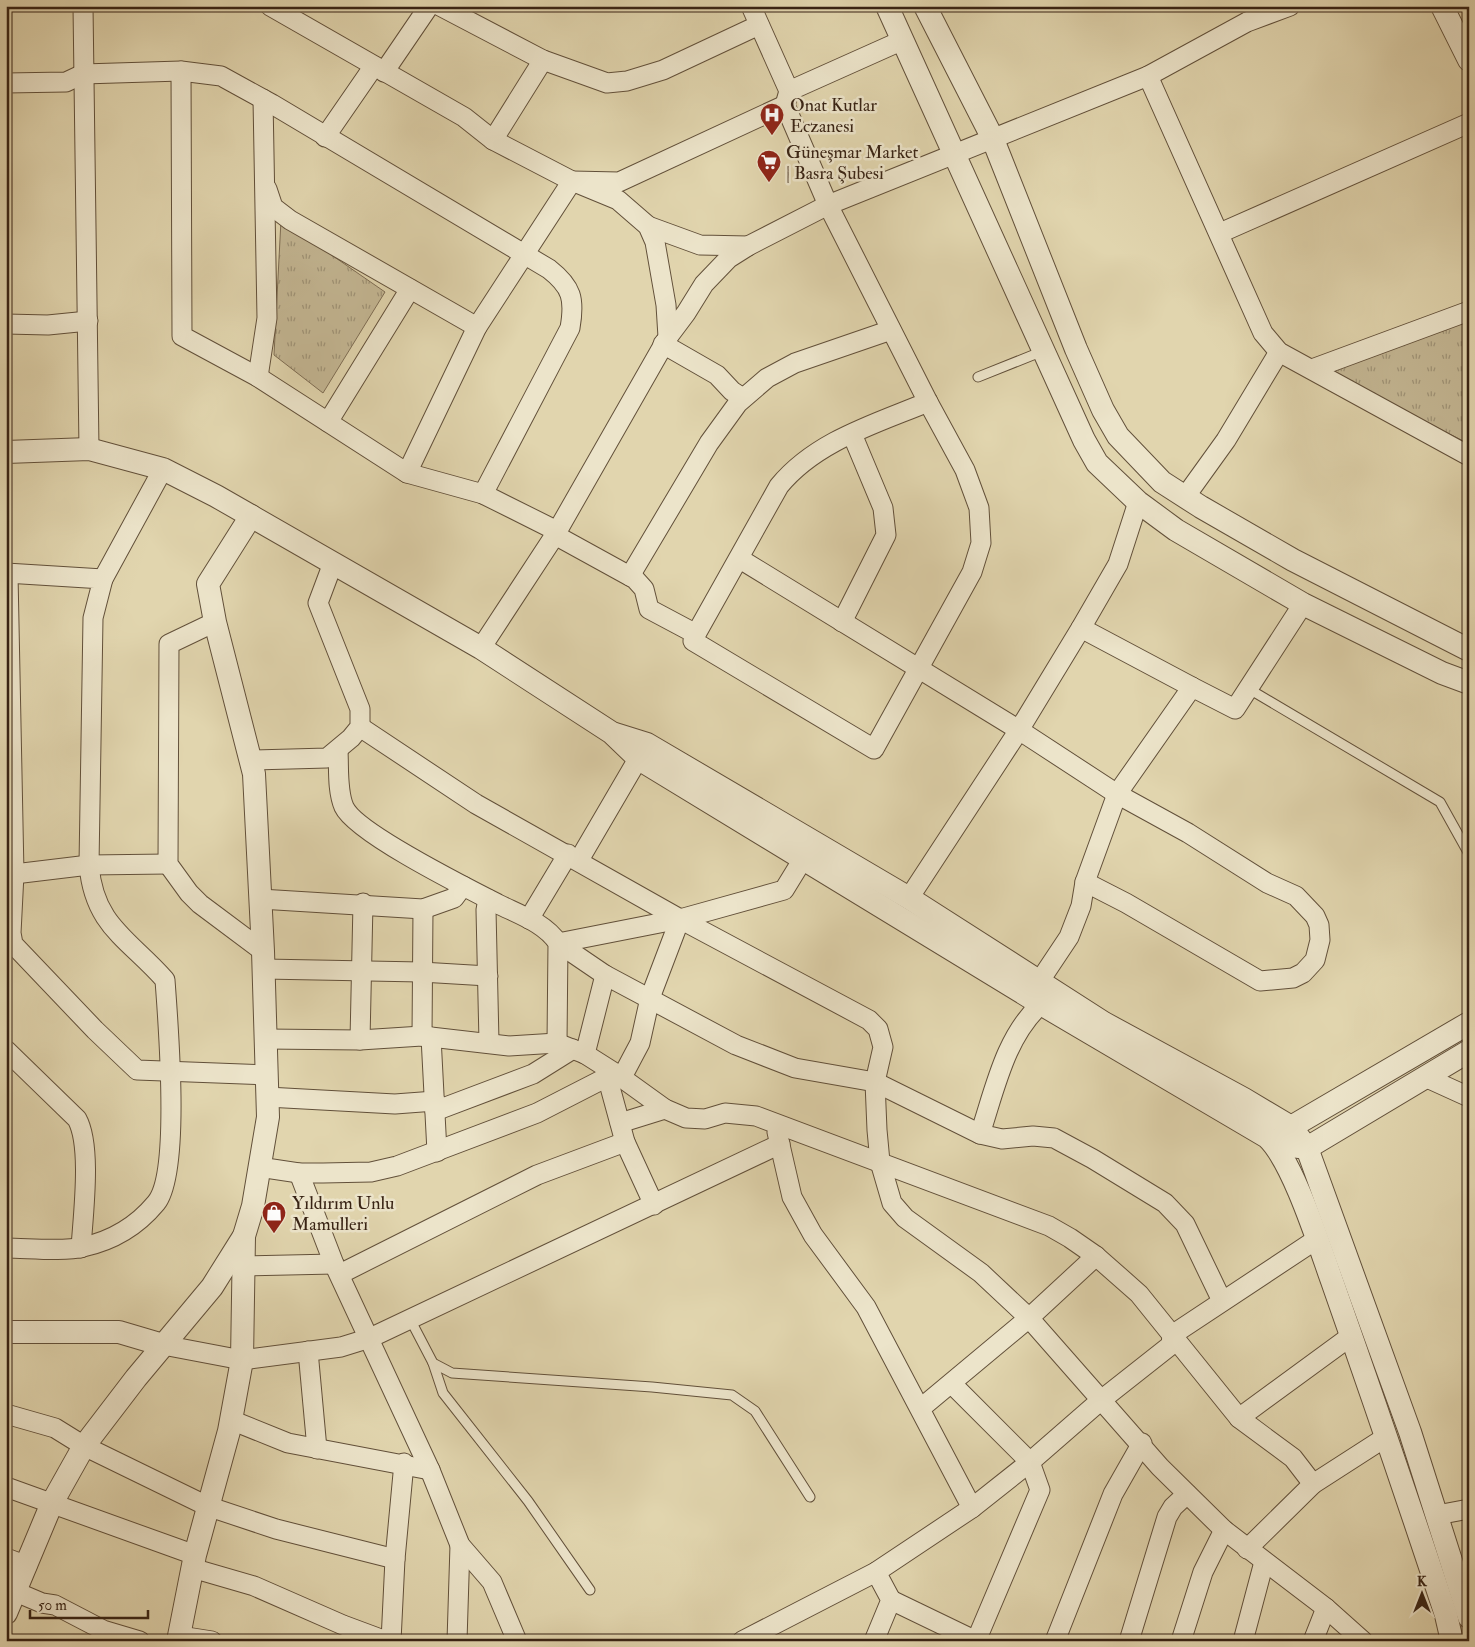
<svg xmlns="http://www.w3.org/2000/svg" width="1475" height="1647" viewBox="0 0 1475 1647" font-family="'IM FELL Double Pica',serif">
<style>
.park{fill:url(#park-tufts);stroke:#7e6d54}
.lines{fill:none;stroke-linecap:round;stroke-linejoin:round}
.service-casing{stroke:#62503a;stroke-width:11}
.minor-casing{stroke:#62503a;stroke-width:21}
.tertiary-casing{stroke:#62503a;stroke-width:24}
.service{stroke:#ece4ca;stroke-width:9}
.minor{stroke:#ece4ca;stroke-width:19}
.tertiary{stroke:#ece4ca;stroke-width:22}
.labels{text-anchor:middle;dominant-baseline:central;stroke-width:5;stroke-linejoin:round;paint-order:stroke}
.poi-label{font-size:18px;fill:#382314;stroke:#ece4ca;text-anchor:start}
</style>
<defs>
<pattern id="park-tufts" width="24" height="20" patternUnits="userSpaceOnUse" patternTransform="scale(1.25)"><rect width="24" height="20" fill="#c4b794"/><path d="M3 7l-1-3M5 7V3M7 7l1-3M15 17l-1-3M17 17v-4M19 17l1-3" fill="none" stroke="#a09478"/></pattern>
</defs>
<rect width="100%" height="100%" fill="#e1d5ae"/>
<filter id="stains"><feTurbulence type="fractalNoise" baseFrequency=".004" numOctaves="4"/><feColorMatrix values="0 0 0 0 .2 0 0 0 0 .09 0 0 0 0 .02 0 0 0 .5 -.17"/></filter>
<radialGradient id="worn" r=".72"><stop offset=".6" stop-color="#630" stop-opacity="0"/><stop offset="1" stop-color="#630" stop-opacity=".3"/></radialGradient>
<g class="park">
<path d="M281,220L385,292L323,393L274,355Z"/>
<path d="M1469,315V444L1327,371Z"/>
</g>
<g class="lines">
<defs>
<g id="service">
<path d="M978,377L1043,351"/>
<path d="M1249,689L1440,802L1469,854"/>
<path d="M410,1319L433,1363L452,1373L652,1387L732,1395L755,1411L810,1497"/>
<path d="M433,1363L443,1393L528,1501L590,1590"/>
</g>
<g id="minor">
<path d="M83,6L89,449"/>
<path d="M270,6L464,117L493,140L572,181L618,200L648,226L655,242L666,305L668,337L555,535L481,648"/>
<path d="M440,6L543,60L607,83L627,81L663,70L759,25"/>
<path d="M181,71L182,336L258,377L407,473L483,494L557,531"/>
<path d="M384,72L429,6"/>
<path d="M1148,76L1263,333L1279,352L1469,456"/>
<path d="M6,83L66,82L83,74L181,71L221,76L272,104L549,269C572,287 575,299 570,328L483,494"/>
<path d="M789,91L903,40"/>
<path d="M325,137L374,66"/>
<path d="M493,140L543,60"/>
<path d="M267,189L273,207L290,220L477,327"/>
<path d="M648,226L700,245L748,246"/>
<path d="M1220,233L1469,123"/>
<path d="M6,324L48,325L88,321"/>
<path d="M668,337L686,313L704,284L729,258L748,246L828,205L1148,76L1247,22L1290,6"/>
<path d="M663,344L717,375L732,391L743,398"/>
<path d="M1312,369L1469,311"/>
<path d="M258,377L267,318L263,99"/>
<path d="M328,422L410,289"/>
<path d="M407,473L477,327L572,181L619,182L785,105"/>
<path d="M1185,497L1226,440L1279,352"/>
<path d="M555,535L635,579L644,589L649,609L696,634L693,641L874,749L972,572L981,543L979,508L965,470L928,402L828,205L785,105L789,91L751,6"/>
<path d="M740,559L1019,730L1117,794L1188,833L1267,883L1296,896L1315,916L1319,925L1320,940L1315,960L1303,973L1293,978L1260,981L1126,903L1085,882"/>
<path d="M6,573L103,579L93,618L89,865C94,926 129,939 165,980C168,1023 181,1173 156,1203C137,1226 111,1241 83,1247C64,1252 27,1248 6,1248"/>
<path d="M8,574L14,874L11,933L13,944L95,1030L137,1070L266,1075"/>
<path d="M630,576L709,443L738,403L767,378L795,363L891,330"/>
<path d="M103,579L163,469"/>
<path d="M215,622L169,644L168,864L189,893L200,904L263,951"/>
<path d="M842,622L886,535L883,508L852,434"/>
<path d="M1081,628L1192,687"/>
<path d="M696,634L779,486C816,441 875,424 928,402"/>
<path d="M360,727L476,804L680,919L869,1020L878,1029L883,1047L875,1082L877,1130L880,1162L892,1203L905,1218L981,1273L1029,1318L1160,1467L1224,1530L1326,1608L1363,1641"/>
<path d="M338,751C339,768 337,791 344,807C356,833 469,889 498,904C518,914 545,923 558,943L557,1043"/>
<path d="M250,760L327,758L351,738L360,727V709L318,603L333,563"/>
<path d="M579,860L645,747"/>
<path d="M6,875L89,865L168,864"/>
<path d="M909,898L1019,730L1081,628L1118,564L1138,502"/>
<path d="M260,899L423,909L454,898L463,886"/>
<path d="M488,899L486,910L489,1042"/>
<path d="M529,919L568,854"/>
<path d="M558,943L605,975L736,1045L795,1068L875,1082L980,1134L1002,1139L1033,1136L1054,1138L1093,1159L1165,1203L1185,1224L1222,1301"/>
<path d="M558,943L680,919L784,890L803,859"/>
<path d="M264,969L421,972L488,976"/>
<path d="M1039,982L1069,937L1081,906L1085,882L1117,794L1192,687L1235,709L1303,604"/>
<path d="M422,1036L423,909"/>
<path d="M431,1037L437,1152"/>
<path d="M266,1039L360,1040L422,1036L509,1046L557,1043L585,1054L615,1073L665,1109L686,1118L705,1119L725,1113L756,1116L1049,1226L1070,1238L1096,1256L1139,1294L1239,1418L1293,1458L1313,1484"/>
<path d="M360,1040L363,903"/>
<path d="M6,1050L77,1119C92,1146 83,1215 81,1248"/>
<path d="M585,1054L605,975"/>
<path d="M607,1076L625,1142L654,1205"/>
<path d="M622,1077L640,1043L650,998L680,919"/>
<path d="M1425,1077L1469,1097"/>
<path d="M267,1097L395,1104L435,1101"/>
<path d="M435,1111L533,1074L573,1049"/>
<path d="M620,1123L665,1109"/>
<path d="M777,1132L792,1197L813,1235L866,1307L972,1508"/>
<path d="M980,1134C995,1089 1005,1037 1041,1004"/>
<path d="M259,1167L299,1173H323L371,1172L397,1166L537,1113L615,1073"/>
<path d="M299,1173L334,1264L430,1470L460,1545L492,1582L517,1641"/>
<path d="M244,1266L334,1264"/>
<path d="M340,1274L537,1175L625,1142"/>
<path d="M163,1345L242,1360L341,1347L370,1338L780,1144"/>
<path d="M308,1351L317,1449"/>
<path d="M952,1384L1030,1462L1040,1490L976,1641"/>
<path d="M921,1408L1029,1318L1096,1256"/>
<path d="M6,1414L55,1428L84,1446L207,1506L276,1529L395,1559"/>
<path d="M1239,1418L1351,1336"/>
<path d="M231,1420L288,1443L430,1470"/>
<path d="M6,1487L195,1555"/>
<path d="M1437,1515L1469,1509"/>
<path d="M1247,1549L1313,1484L1386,1437"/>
<path d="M6,1558L27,1566"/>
<path d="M192,1568L254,1586L343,1625L386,1641"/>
<path d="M16,1592L42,1603L55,1605L103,1630L140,1641"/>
<path d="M891,1600L976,1641"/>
<path d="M180,1636L212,1641"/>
<path d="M391,1641L395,1559L404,1463"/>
<path d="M457,1641L460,1545"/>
<path d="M742,1641L876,1572L972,1508L1030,1462L1100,1401L1171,1345L1172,1335L1317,1239"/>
<path d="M874,1641L891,1600L876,1572"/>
<path d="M1055,1641L1113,1494L1142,1443"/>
<path d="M1129,1641L1167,1517L1173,1507L1187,1494"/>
<path d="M1181,1641L1203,1572L1224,1530"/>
<path d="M1243,1641L1264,1562"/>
<path d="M1313,1641L1326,1608"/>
</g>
<g id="tertiary">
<path d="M887,6L1084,440L1097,463L1138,502L1176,530L1303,604L1442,673L1469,683"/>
<path d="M925,6L992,137L1076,349L1103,410L1118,436L1162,482L1201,507L1293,560L1469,650"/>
<path d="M1442,6L1469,60"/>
<path d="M6,452L89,449L163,469L216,496L481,648L612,733L639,759L1041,1004L1267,1137C1293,1161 1319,1245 1332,1281C1371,1392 1409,1503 1446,1615L1452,1641"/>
<path d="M615,734L647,744L909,898L1104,1023L1244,1099L1291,1127L1307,1148L1410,1432L1469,1617"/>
<path d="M1281,1139L1291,1127L1469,1023"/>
<path d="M1292,1146L1307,1148L1469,1051"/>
<path d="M6,1332H119L163,1345"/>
<path d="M6,1613L52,1503L84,1446L136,1378L212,1287L244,1236L253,1206L268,1117L263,951L254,774L215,622L208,584L251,516"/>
<path d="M178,1641L195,1555L229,1431L242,1360L244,1236"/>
</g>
</defs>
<use href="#service" class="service-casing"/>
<use href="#minor" class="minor-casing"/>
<use href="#tertiary" class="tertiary-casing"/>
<use href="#service" class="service"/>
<use href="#minor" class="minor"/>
<use href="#tertiary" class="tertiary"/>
</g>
<defs>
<symbol id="hospital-pin" viewBox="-11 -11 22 30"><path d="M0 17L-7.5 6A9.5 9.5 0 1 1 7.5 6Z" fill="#8f2418" stroke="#ece4ca"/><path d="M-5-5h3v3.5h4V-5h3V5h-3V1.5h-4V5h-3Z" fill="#fff"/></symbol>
<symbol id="supermarket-pin" viewBox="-11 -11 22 30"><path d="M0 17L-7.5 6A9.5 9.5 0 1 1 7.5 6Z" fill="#8f2418" stroke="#ece4ca"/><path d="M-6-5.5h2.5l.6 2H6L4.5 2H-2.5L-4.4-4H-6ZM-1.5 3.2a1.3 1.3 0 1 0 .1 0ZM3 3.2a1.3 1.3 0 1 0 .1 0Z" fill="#fff"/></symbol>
<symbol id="shop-pin" viewBox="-11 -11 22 30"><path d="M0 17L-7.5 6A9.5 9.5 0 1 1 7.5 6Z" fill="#8f2418" stroke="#ece4ca"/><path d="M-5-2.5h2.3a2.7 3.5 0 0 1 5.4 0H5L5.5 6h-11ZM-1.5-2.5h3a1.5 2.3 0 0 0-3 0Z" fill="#fff"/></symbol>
</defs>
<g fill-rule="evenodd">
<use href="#hospital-pin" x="758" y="101" width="28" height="38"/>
<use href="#supermarket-pin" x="755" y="148" width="28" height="38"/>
<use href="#shop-pin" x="260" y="1199" width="28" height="38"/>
</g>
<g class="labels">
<g class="poi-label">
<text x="790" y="105">Onat Kutlar<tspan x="790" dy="21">Eczanesi</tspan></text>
<text x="786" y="152">Güneşmar Market<tspan x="786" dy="21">| Basra Şubesi</tspan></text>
<text x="292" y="1203">Yıldırım Unlu<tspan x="292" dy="21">Mamulleri</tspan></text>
</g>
</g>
<rect width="1475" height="1647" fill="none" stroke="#e1d5ae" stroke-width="25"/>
<rect x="8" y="8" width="1460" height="1632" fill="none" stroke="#382314" stroke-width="2.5"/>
<rect x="12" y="12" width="1450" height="1622" fill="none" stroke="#382314"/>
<g transform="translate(1422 1594)" stroke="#ece4ca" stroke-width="4" paint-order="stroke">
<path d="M0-4L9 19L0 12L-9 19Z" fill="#382314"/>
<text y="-8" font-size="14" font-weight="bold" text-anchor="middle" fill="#382314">K</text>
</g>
<path d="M30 1610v8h118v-8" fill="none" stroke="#382314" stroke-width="2.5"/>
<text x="38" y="1610" font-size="15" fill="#382314" stroke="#ece4ca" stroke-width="4" paint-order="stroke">50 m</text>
<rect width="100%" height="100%" filter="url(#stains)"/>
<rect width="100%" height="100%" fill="url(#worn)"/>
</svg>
